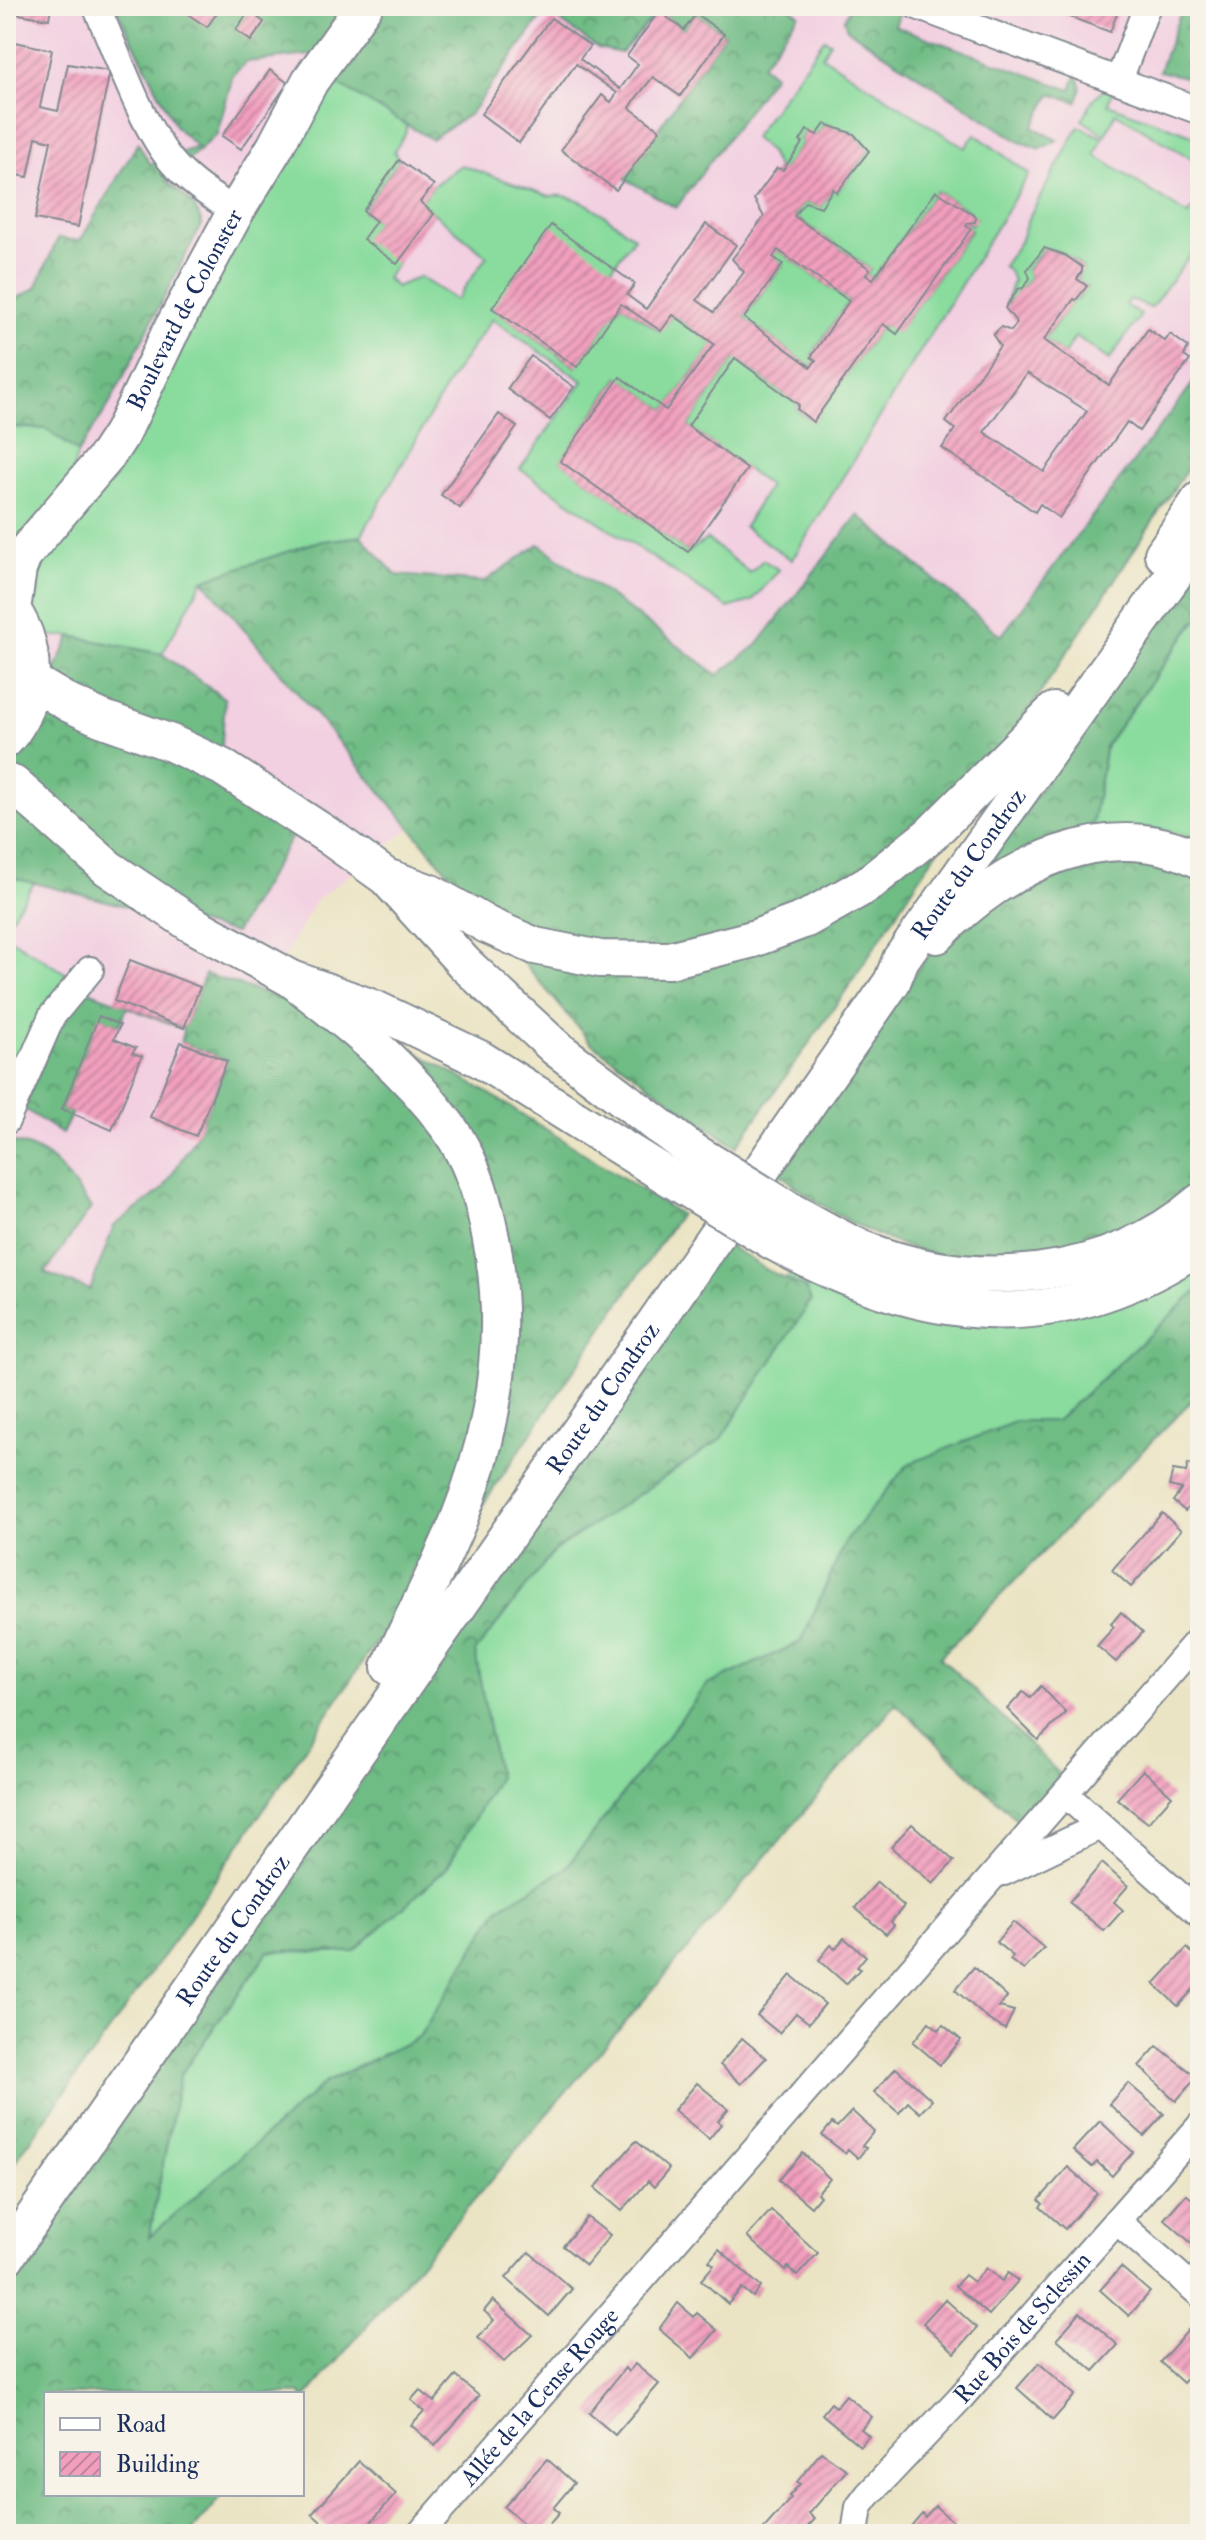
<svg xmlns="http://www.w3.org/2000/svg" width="1206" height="2540" viewBox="0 0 1206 2540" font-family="'IM FELL Double Pica',serif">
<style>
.built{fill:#f2cfe1}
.grass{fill:#8adc9e;stroke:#52867e;stroke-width:2}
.forest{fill:url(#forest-crowns);stroke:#457672;stroke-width:2}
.building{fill:url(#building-hatch);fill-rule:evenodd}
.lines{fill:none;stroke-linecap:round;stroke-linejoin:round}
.street-casing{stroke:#838a91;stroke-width:30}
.secondary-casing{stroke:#838a91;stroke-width:40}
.street{stroke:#fff;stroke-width:26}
.secondary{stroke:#fff;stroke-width:36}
.secondary-bridge-casing{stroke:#838a91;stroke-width:40;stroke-linecap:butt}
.secondary-bridge{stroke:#fff;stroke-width:36}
.labels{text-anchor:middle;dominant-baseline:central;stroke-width:6;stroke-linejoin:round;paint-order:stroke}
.street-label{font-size:24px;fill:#1b2f5e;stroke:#f7f3e8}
</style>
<defs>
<pattern id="forest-crowns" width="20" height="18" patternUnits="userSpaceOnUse" patternTransform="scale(2)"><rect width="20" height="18" fill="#6fbc85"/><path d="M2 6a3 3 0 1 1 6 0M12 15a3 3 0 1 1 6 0" fill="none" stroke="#5a9970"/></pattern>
<pattern id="building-hatch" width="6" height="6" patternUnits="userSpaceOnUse" patternTransform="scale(2)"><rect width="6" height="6" fill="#f19fbd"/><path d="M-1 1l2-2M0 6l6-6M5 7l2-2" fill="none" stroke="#c2829d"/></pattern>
</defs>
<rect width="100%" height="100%" fill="#f7f3e8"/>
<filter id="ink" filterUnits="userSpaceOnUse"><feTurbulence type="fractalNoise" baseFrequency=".0125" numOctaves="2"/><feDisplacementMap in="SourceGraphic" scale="16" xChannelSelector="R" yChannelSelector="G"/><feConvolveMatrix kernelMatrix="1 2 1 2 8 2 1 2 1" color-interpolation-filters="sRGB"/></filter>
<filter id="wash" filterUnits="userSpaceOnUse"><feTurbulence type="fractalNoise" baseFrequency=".006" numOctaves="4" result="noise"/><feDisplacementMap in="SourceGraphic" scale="32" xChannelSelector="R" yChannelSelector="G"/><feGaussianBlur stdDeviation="1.8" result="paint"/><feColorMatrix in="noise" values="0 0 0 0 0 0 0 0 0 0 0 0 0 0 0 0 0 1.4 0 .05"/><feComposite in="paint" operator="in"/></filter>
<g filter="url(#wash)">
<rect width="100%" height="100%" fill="#ebe4c4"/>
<path class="built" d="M6,6H1200V374L1001,637L858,515L757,645L718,675L539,544L485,582L396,575L203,579L410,828L315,901L227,1061L196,1136L163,1189L114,1226L90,1290L45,1273L18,1143L7,1142L6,1131Z"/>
<g class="grass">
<path d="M824,39L830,42L822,56L965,148L975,134L1029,174L792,560L744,527L769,486L688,426L735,358L799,405L797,410L813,421L883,324L897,333L971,230L966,226L967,223L972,224L976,218L966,209L936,191L873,279L866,274L870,269L794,216L805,202L821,207L833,189L837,192L869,151L854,134L825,124L817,135L806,131L800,140L803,142L783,170L777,168L770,152L753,138Z"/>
<path d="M331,80L407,123L406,133L394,151L399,160L363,211L376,221L397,264L386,278L396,287L419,277L456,300L487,256L420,202L434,185L461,165L550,196C581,191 609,220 634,237L612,268L493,308L576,367L621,304L660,331L673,315L714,344L666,410L619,377L561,461L688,552L707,539L750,573L763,560L779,570L752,601L728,608L520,469L583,381L492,319L453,375L361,536L316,542L203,580L162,654L71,636H52L34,623L25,593L33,556L154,384Z"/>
<path d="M1105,89H1113L1108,104L1200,138V164L1116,113L1105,135L1082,120L1095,97Z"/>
<path d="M1079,126L1103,138L1095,155L1188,215L1200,200V242L1151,308L1129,299L1125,305L1141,315L1109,360L1076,336L1064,354L1044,340L1074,299L1077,300L1087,287L1077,279L1083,268C1072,259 1056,247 1042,250L1027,270L1030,278C1023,288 1015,293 1008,304L1006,302L1013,281L1009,271L1003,266L1020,242L1028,219Z"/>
<path d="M778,250L849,301L811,356L816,360L811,367L744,318L783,265L773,257Z"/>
<path d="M6,427L46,429L78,452L68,487L6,563Z"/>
<path d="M1200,619V841C1167,826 1128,827 1092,826L1106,745L1195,622Z"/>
<path d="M6,876L34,883L6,925Z"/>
<path d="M6,936L70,976L6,1102Z"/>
<path d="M1200,1260V1288L1056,1421H1017L846,1540L801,1642L707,1685L565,1869L499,1908L419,2037L326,2082L149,2238L180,2075L269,1951L353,1952L474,1652L555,1550L720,1440L805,1288L786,1279L794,1267L937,1320Z"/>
</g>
<g class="forest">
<path d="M115,6H346L319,54L246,62L233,75L217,134L166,180L194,205L202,223L109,405L78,452L46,429L6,427V296L16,299L36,288L58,238L80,241L138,143L150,164L197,147L176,127Z"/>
<path d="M384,6H787L799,14L762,65L774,75L676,208L624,178L724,34L696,14L684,30L659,11L621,53L598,48L546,11L470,114L431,139L334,82Z"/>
<path d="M851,6H887L900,11L895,26L1071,90L1076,75C1084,84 1080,92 1077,102L1051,94L1033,127L1057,140L1041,149L1020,142L847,29L844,19Z"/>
<path d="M1183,6H1200V40L1186,77L1159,71Z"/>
<path d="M1200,374V449L843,995L736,1147L591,1043L203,580L316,542L361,536L396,575L484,582L539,544L718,675L757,645L858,515L1001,636Z"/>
<path d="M1200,560V619L1194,622L1106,745L1092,826L1019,856L990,862Z"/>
<path d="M71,636L162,654L225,699L219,782L294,833L235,933L6,876V763L17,751Z"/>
<path d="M1103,850L1200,866V1183C1179,1200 1155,1220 1130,1231C1079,1254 1024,1261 968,1257C957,1257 943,1257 932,1254C875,1240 821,1209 777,1171L924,961L961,921L1018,879Z"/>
<path d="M205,974L379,1031L490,1094L680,1214L446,1559L415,1566L392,1618L289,1772L168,1949L6,2174V2083L12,2074L6,2059V1144L7,1142C51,1146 67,1176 91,1208L45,1273L90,1290L114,1226L163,1189L196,1136L227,1061L181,1042L183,1029L127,1007L120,1025L99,1017L62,1109L72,1113L62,1134L23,1108L60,1022L83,989L184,1027Z"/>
<path d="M726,1244L769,1271L805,1288L811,1301L720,1440L555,1550L475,1652L498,1777L446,1869L353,1952L269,1951L180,2075L149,2237L326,2082L419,2037L499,1908L565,1869L707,1685L801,1642L846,1540L908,1464L1017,1421H1056L1200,1288V1392L940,1657L1066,1780L1025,1827L896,1704L302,2402V2394H46V2494H224L190,2534H6V2275L188,2025L428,1678L514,1562L537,1512Z"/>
</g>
<g id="blocks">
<g class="building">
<path d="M6,6H51L49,19L6,12Z"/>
<path d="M182,6H222L207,27L180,9Z"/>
<path d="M1041,6H1120L1110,32Z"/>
<path d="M249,11L264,22L251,41L236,30Z"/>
<path d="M659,11L684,30L696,14L724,34L680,96L653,77L636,98L630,108L660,130L616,190L561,150L602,95L611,102L617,93L576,64L519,143L481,114L551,18L590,46L580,59L620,89L638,64L627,56Z"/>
<path d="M11,41L52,50L40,107L58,111L68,64L110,71L78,227L35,219L51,141L36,137L28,177L6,173V65Z"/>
<path d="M270,70L288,83L241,149L222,136Z"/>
<path d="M825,124L854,134L869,151L837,192L833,189L821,207L805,202L794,216L870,269L866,274L873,279L936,191L973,214L976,218L975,222L967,223L966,226L971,229L897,334L883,324L813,422L797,409L799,405L735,358L688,426L747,469L688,552L560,461L620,377L666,410L714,344L673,315L661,331L621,304L577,367L492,308L551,225L635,284L627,295L646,309L706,224L736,245L697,300L714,312L744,272L732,259L764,217L754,199L777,168L783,170L803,142L800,141L807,130L817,135ZM778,250L849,301L811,357L816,360L811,367L744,318L783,264L773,257Z"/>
<path d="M399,160L434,185L420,202L434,214L397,264L363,239L376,221L363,211Z"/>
<path d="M1044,248L1065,255L1082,267V271L1077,279L1087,286L1076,300L1074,299L1044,340L1109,385L1148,329L1165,341L1170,334L1188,347L1184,356L1190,360L1139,431L1127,422L1059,518L1040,504L1035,512L942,448L955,429L946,422L1000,346L993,335L1001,327L1011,331L1017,323L1005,308L1018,289L1023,288L1030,278L1027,270ZM1027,373L1087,411L1044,472L984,432Z"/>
<path d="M531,356L574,387L550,420L507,389Z"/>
<path d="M499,414L517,427L460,508L441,495Z"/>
<path d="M130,960L200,987L184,1028L114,1001Z"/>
<path d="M99,1016L120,1025L114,1039L136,1048L132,1053L142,1056L112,1130L62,1109Z"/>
<path d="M181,1042L227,1061L196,1136L150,1117Z"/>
<path d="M1188,1464L1200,1467V1494L1185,1511L1173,1501L1182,1489L1169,1486L1173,1470L1186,1472Z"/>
<path d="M1162,1513L1181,1530L1131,1587L1112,1570Z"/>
<path d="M1121,1612L1143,1632L1116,1662L1097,1646L1114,1627L1111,1624Z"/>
<path d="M1041,1686L1066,1713L1038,1740L1007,1709L1023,1692L1030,1698Z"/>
<path d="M1143,1770L1172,1796L1148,1823L1117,1799Z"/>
<path d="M912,1824L954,1861L933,1884L891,1847Z"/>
<path d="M1102,1863L1128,1886L1114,1902L1123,1910L1104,1931L1069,1902Z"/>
<path d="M877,1882L904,1906L891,1922L894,1925L886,1934L855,1908Z"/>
<path d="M1013,1922L1044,1948L1024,1970L1010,1960L1013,1956L996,1942Z"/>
<path d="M844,1938L866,1956L857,1967L860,1969L846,1984L819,1960L831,1945L835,1949Z"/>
<path d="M1187,1948L1200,1960V1982L1178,2006L1154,1984Z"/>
<path d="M974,1967L1007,1997L999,2007L1014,2011L1005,2029L989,2020L955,1990Z"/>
<path d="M791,1975L825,2004L809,2023L796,2013L779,2033L757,2015Z"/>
<path d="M929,2022L939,2030L943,2025L961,2040L940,2065L913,2042Z"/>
<path d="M742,2038L766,2058L741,2084L720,2065Z"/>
<path d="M1157,2046L1197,2077L1176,2101L1139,2066Z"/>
<path d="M896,2068L932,2100L920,2113L908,2102L899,2113L874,2092Z"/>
<path d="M697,2083L728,2109L718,2121L721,2124L709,2139L674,2110Z"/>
<path d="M1128,2083L1164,2114L1144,2136L1109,2104Z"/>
<path d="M852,2111L874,2131L862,2146L866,2148L858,2158L848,2149L845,2153L822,2135L832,2123L837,2127Z"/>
<path d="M1100,2121L1133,2152L1112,2176L1097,2162L1092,2167L1073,2150Z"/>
<path d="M636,2141L669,2169L654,2187L648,2181L622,2211L595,2188Z"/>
<path d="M803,2153L830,2179L817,2193L820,2196L811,2207L779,2180Z"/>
<path d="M1068,2167L1097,2193L1065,2229L1040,2207L1043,2204L1039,2200Z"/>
<path d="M1186,2194L1200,2206V2245L1197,2248L1164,2219Z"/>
<path d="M771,2210L818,2253L797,2276L788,2267L785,2270L747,2237Z"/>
<path d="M587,2217L610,2235L586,2265L563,2246Z"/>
<path d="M719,2249L761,2287L753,2297L742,2288L728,2304L701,2280L714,2265L709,2261Z"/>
<path d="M529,2252L572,2289L549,2316L506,2278Z"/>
<path d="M1121,2267L1150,2292L1129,2316L1100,2290Z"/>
<path d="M986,2268L1002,2281L1008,2273L1018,2281L989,2315L955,2286L965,2275L974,2282Z"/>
<path d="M945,2299L977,2328L955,2353L923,2323Z"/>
<path d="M493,2300L532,2335L504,2362L478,2338L494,2320L484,2311Z"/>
<path d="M678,2303L694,2317L697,2313L717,2330L693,2358L659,2329Z"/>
<path d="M1080,2312L1118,2345L1094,2371L1057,2339Z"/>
<path d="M1190,2328L1200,2337V2364L1183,2383L1160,2362Z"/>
<path d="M1039,2363L1075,2395L1053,2420L1017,2388Z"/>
<path d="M635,2364L659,2384L615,2435L589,2413L625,2368L628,2372Z"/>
<path d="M456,2376L479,2396L435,2446L411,2425L424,2411L411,2400L420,2390L434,2402Z"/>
<path d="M846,2395L872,2417L861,2429L869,2436L860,2446L822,2414L831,2403L836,2407Z"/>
<path d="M821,2452L847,2470L809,2514L815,2519L801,2534H759L791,2498L789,2496L800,2484L797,2482Z"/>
<path d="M547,2459L574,2483L553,2508L559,2513L541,2534H536L504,2507Z"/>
<path d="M359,2461L396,2494L360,2534H335L312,2514Z"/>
<path d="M935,2506L956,2524L947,2534L905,2533L922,2513L925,2517Z"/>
</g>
</g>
</g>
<g filter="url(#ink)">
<use href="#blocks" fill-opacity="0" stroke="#838a91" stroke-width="2"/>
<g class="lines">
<defs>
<g id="street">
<path d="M96,6C117,52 141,125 172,162C190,183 213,198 236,211"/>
<path d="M917,6L1200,111"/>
<path d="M1119,80L1147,6"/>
<path d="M6,1121L52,1016L90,970"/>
<path d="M1065,1794L1200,1914"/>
<path d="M1004,1872L1100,1826"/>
<path d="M1117,2221L1200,2294"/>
<path id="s1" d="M420,2534L1200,1638"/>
<path id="s2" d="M855,2534L859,2507L868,2495L961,2397L1200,2126"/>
</g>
<g id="secondary">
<path d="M1163,554L1200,500"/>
<path d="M6,603C39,639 39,703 6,739"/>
<path id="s3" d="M12,610L18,569L24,554L107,456L122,433L169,335L236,211L275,147L310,81L364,6"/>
<path d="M31,681L70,704L101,718L171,743L222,767L330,837L386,877L465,964L556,1048L691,1150"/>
<path d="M6,782L13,784L108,868L190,923L292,979L375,1009L480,1059L667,1176"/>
<path d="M392,879L431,893L487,925L535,946L600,959L669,960L753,939L806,919L868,884L931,834L1054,711"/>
<path d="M937,935C1003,866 1107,813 1200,860"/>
<path d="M292,979C350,1024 406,1068 449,1128C470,1158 482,1194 489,1229C511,1328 496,1425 459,1519C439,1569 412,1618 390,1667"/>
<path d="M792,1212C815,1224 839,1239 863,1249C975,1293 1107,1281 1200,1202"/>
<path d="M772,1241C919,1322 1054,1343 1200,1245"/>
<path id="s4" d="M6,2257L892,982L901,959L1200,538"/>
</g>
</defs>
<use href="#street" class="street-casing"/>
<use href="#secondary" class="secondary-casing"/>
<use href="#street" class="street"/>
<use href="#secondary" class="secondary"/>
<defs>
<g id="secondary-bridge">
<path d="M691,1150L792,1212"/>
<path d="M667,1176L772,1241"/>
</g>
</defs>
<use href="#secondary-bridge" class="secondary-bridge-casing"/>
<use href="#secondary-bridge" class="secondary-bridge"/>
</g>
</g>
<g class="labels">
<g class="street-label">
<text stroke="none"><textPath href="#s3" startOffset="352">Boulevard de Colonster</textPath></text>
<text stroke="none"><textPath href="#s4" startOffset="1694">Route du Condroz</textPath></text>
<text stroke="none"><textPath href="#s4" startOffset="1046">Route du Condroz</textPath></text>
<text stroke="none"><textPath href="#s4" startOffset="398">Route du Condroz</textPath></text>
<text stroke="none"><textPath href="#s2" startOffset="270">Rue Bois de Sclessin</textPath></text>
<text stroke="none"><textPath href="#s1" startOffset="182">Allée de la Cense Rouge</textPath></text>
</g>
</g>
<rect width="1206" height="2540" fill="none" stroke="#f7f3e8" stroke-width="32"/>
<rect x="44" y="2392" width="260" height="104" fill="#f7f3e8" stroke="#9fa5b1" stroke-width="2"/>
<rect x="60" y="2418" width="40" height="12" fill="#ffffff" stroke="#9fa5b1" stroke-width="2"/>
<text x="116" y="2432" font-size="24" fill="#1b2f5e">Road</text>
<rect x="60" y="2452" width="40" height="24" fill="url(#building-hatch)" stroke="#9fa5b1" stroke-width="2"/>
<text x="116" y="2472" font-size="24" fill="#1b2f5e">Building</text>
</svg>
